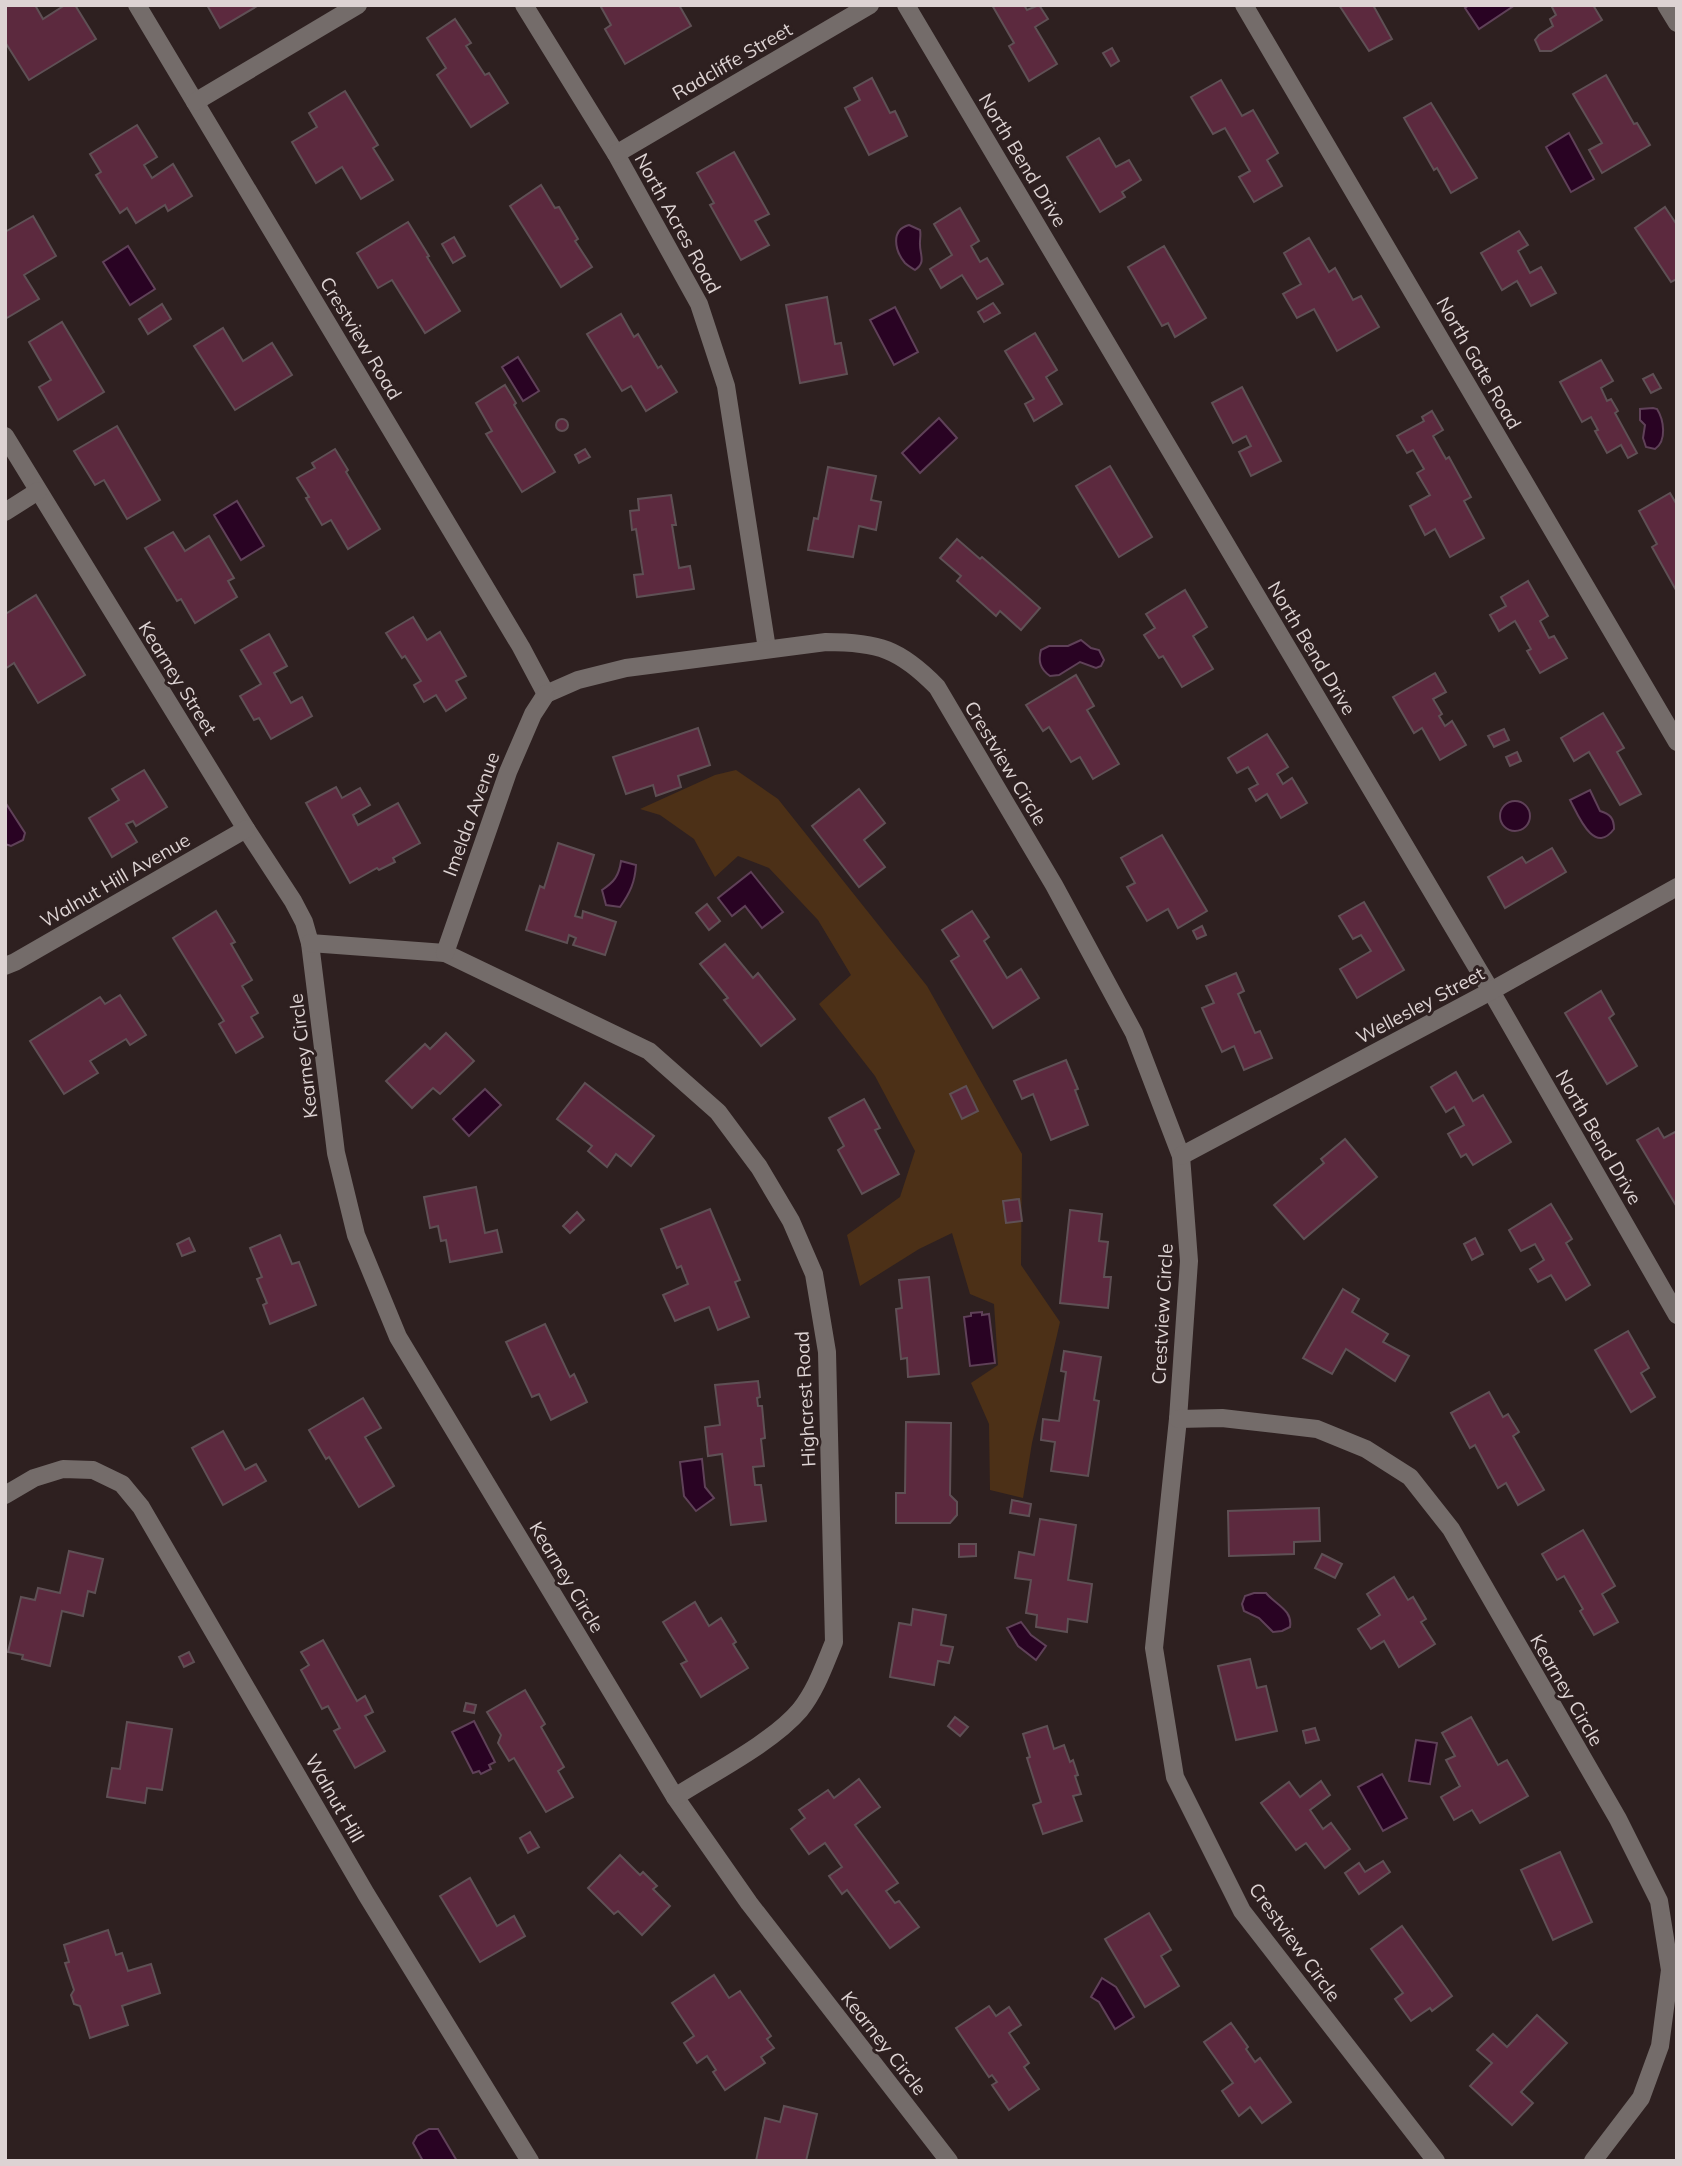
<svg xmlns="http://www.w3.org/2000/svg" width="1682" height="2166" viewBox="0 0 1682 2166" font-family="Mulish,sans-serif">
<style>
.green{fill:#4c3017}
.water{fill:#290323;stroke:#5f4158;stroke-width:2}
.building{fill:#5c293e;stroke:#5f5055;stroke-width:2}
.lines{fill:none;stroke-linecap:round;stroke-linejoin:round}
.minor{stroke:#746c6a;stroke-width:18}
.labels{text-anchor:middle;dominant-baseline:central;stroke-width:6;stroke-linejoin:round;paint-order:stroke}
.street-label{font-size:19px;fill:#ddd3d3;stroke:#2e2020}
</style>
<rect width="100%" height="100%" fill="#2e2020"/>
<path class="green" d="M736,770L778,799L927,986L1022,1154L1021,1265L1060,1322L1032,1443L1023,1498L990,1490L989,1424L971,1383L998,1365L994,1304L970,1294L952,1233L919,1249L860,1286L847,1235L900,1197L915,1151L875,1076L819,1004L851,975L818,920L769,868L738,856L715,877L694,839L660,815L640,809L715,775Z"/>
<g class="water">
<path d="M1469,5H1515L1479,29L1465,8Z"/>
<path d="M1569,133L1594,179L1571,192L1546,147Z"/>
<path d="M909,225L920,230C921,234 920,238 920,242C919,254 927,262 915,270C912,268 908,266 905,263C895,251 890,230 909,225Z"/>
<path d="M128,246L155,289L130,305L103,262Z"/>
<path d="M895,307L918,352L894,365L870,320Z"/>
<path d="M518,357L539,391L523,401L502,367Z"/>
<path d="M1653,408L1657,409C1664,420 1667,441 1655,449L1646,447L1643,438L1645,425L1640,420V409Z"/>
<path d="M939,418L957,438L920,473L902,453Z"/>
<path d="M237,501L264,546L241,560L214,515Z"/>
<path d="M1081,640L1091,648L1099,650L1104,660L1101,666L1096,668L1080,662L1059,675L1050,676C1040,669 1038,661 1041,650L1049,646H1068Z"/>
<path d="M1590,790L1600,811C1610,814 1614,818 1614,829C1594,856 1578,815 1570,800Z"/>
<circle cx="1515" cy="816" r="15"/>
<path d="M5,802L25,833L23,840L11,846L5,844Z"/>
<path d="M621,861L636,865C635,882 630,893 620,907L606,905L602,890C614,882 619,876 621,861Z"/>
<path d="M751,872L783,912L762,928L745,906L732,916L718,898Z"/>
<path d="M485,1089L501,1105L469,1136L453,1119Z"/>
<path d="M982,1312V1315L989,1314L995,1363L970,1366L964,1317L971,1316V1313Z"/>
<path d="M702,1459L705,1487L714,1498L696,1511L684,1496L680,1462Z"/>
<path d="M1254,1593H1266C1276,1605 1293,1610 1290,1627L1282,1631L1273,1632L1259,1618L1244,1611L1242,1604L1245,1596Z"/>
<path d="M1021,1622L1031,1635L1046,1646L1036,1660L1018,1646L1007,1628Z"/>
<path d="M474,1721L495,1762L489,1765L491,1769L481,1774L479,1771L473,1773L452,1732Z"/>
<path d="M1416,1740L1437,1743L1430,1784L1409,1781Z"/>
<path d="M1382,1774L1407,1818L1383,1831L1358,1787Z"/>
<path d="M1102,1978L1116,1987L1134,2017L1115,2029L1099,2002L1091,1997Z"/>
<path d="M429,2129H438L457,2161H423L413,2143L417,2136Z"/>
</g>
<g class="building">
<path d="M5,5H35L43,19L65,5H75L96,39L29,80L5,42Z"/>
<path d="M207,5H259L220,28Z"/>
<path d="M604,5H679L691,26L625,64L605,29L611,25L601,7Z"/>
<path d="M992,5H1024L1027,10L1039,5L1048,19L1035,27L1057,64L1029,81L1009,46L1014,43Z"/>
<path d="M1339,5H1373L1392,39L1369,51Z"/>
<path d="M1551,5H1593L1602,20L1551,51H1540L1535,40L1539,35L1553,26L1550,19L1556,15Z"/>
<path d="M455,19L471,43L466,46L485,75L489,73L508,103L471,127L437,75L446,68L427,38Z"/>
<path d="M1112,48L1119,61L1111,66L1103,53Z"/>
<path d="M1606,75L1634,124L1637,123L1650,145L1602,173L1589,150L1602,143L1573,94Z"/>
<path d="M872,78L890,113L895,111L907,136L869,155L845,108L860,100L854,88Z"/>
<path d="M1221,80L1242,116L1253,110L1278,153L1267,160L1282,186L1254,202L1239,177L1250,171L1225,128L1213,134L1191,97Z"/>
<path d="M345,91L378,145L373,148L393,180L361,199L342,167L316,183L292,142L317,127L309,113Z"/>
<path d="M1431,103L1477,178L1451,193L1437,168L1434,170L1404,118Z"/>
<path d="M137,125L157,157L144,165L152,178L173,164L192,196L168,211L165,205L136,223L127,208L120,213L96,175L101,172L90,154Z"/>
<path d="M1099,138L1116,167L1129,160L1141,180L1122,192L1125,197L1100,212L1067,157Z"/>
<path d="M734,152L769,214L755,221L769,245L741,260L710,205L714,203L697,173Z"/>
<path d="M541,185L555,208L559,207L578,239L575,241L592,267L561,287L510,206Z"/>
<path d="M1665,207L1677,225V279L1671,282L1635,228Z"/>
<path d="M960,208L979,241L971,246L980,262L987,258L1003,284L977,299L962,275L941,288L930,269L952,255L934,224Z"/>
<path d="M33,216L56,256L24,275L39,299L5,319V232Z"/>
<path d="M408,222L429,256L427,257L460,311L425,333L392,280L378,288L357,253Z"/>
<path d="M1519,231L1528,245L1518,251L1530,273L1541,267L1556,293L1531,306L1517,281L1502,290L1481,253Z"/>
<path d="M454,237L465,256L453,263L442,244Z"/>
<path d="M1309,238L1329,272L1335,268L1353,300L1361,296L1379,327L1337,351L1314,309L1297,318L1283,294L1301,284L1284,253Z"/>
<path d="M1164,246L1206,318L1175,337L1168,323L1162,326L1128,267Z"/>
<path d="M827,297L835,344L841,343L847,374L800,383L786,305Z"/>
<path d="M993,303L1000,313L984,322L978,312Z"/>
<path d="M162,304L171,319L148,334L139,319Z"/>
<path d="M621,314L634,337L638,334L658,368L661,366L677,392L646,411L631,386L622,391L587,334Z"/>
<path d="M62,322L104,392L58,420L39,387L51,380L29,342Z"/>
<path d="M223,328L243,361L272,343L292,375L235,410L194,346Z"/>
<path d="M1035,333L1057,370L1046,377L1062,404L1034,421L1025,404L1034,399L1005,351Z"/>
<path d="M1601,360L1613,381L1601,388L1607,401L1611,399L1618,411L1615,413L1637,453L1628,458L1621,445L1607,453L1595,431L1598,430L1591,417L1582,422L1560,382Z"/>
<path d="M1653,374L1661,388L1651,393L1643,379Z"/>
<path d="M505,385L516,403L514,405L555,472L522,492L486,434L492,431L476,403Z"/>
<path d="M1242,387L1281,461L1251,476L1239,452L1251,446L1246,436L1233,443L1212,403Z"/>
<path d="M1432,411L1443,430L1433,436L1446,459L1449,457L1471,497L1464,501L1484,538L1450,557L1435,529L1425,535L1410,506L1430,495L1417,473L1424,469L1413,450L1407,453L1397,436L1424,421L1422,417Z"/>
<circle cx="562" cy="425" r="6"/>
<path d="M117,426L160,500L127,519L104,480L95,485L74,451Z"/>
<path d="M335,449L348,470L346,472L380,529L348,549L331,520L322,525L306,498L309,497L297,478L315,468L312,463Z"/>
<path d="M585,449L590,457L579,463L575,455Z"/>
<path d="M1110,466L1152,537L1119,557L1076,486Z"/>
<path d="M828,467L876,476L871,500L881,502L876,530L859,526L853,557L808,550L814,518L818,519Z"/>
<path d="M1670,493L1677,505V592L1652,547L1657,544L1639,511Z"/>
<path d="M671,495L676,525H672L679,568L690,566L694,589L637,597L634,575L643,574L636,529L632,530L630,511L639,510L638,499Z"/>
<path d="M173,532L185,551L209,536L234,578L228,581L237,597L195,623L181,599L177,601L145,548Z"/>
<path d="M957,539L980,559L982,557L1040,608L1021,630L1000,611L996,616L957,581L961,576L940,558Z"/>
<path d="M1528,581L1548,616L1540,621L1549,638L1554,636L1567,658L1540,673L1527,651L1531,649L1515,621L1499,631L1490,615L1506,606L1501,597Z"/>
<path d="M1185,590L1207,627L1193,636L1213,669L1182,687L1163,656L1159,658L1144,635L1155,628L1146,614Z"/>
<path d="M36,595L85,675L38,703L14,663L5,669V611L7,613Z"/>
<path d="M413,617L427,640L440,632L466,676L456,681L466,698L446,711L436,695L424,702L414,685L421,681L405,656L402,658L386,633Z"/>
<path d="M269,634L287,666L274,673L291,703L302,697L312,716L271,739L259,718L254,720L240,696L261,684L241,650Z"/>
<path d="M1435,673L1446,692L1433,699L1442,714L1439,716L1445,726L1452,721L1466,745L1440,760L1422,728L1414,733L1393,697Z"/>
<path d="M1076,675L1094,706L1087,710L1119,764L1093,779L1080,757L1071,762L1049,727L1043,731L1026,705Z"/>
<path d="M1603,713L1624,748L1617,752L1641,794L1620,805L1589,752L1574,761L1561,738Z"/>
<path d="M698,728L710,765L678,776L681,787L656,796L653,785L626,794L613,757Z"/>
<path d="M1504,729L1509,740L1494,747L1488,736Z"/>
<path d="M1267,734L1288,767L1277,774L1283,784L1292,778L1307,803L1281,818L1267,794L1256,801L1249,789L1258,784L1248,767L1237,773L1228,758Z"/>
<path d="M1517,752L1521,761L1510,766L1506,757Z"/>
<path d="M144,770L167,807L136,826L133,821L126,824L137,842L112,857L89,818L119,800L112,789Z"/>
<path d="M336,787L342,798L360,788L370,805L353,815L358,825L398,803L420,843L393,858L395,862L379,870L377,868L350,883L306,803Z"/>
<path d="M859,789L885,823L864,840L885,867L859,887L812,826Z"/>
<path d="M1162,835L1207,911L1178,928L1168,909L1147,921L1127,887L1135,883L1121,858Z"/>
<path d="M558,843L594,855L575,916L582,918L583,911L616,922L605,955L573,945L576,938L569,935L567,943L526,930L540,886L544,888Z"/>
<path d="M1552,848L1566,872L1505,908L1488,877L1522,857L1526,863Z"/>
<path d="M1364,902L1404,970L1357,998L1340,969L1371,951L1361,935L1353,939L1339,916Z"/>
<path d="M707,904L720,921L709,930L696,913Z"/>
<path d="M216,911L235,942L231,944L252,980L242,986L258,1013L251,1017L263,1037L236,1053L219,1024L224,1021L173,938Z"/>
<path d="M972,911L989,937L984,941L1007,978L1021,969L1039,998L993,1028L951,961L959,956L942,930Z"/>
<path d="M1202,926L1206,935L1197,939L1193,931Z"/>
<path d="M725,944L753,978L758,973L795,1019L761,1046L724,1000L728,998L700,964Z"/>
<path d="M1236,973L1244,991L1238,994L1255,1033L1260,1031L1272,1058L1244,1070L1234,1046L1222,1052L1202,1008L1214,1003L1206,986Z"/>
<path d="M1601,991L1614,1014L1609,1018L1637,1066L1607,1084L1565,1013Z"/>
<path d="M120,995L146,1035L130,1045L126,1039L90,1061L98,1073L64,1094L30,1041L100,997L105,1004Z"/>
<path d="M446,1033L474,1061L440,1094L433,1088L412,1108L386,1081L425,1044L430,1049Z"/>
<path d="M1066,1060L1078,1089L1075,1090L1088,1125L1051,1140L1033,1094L1022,1099L1014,1081Z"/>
<path d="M1456,1072L1473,1101L1483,1095L1511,1142L1473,1165L1466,1154L1461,1157L1448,1134L1464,1125L1454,1107L1446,1112L1431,1087Z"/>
<path d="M585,1083L654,1136L631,1166L616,1154L607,1167L588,1151L592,1146L557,1119Z"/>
<path d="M966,1086L978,1111L962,1119L950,1094Z"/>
<path d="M864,1099L880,1128L875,1130L899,1174L862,1194L838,1150L844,1146L829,1118Z"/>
<path d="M1658,1128L1664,1138L1677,1131V1207L1637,1140Z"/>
<path d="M1345,1139L1377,1177L1304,1239L1274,1205L1324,1163L1321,1159Z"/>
<path d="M476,1187L485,1233L497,1230L502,1252L450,1262L446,1240L441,1241L438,1226L430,1228L424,1197Z"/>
<path d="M1019,1199L1022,1221L1006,1223L1003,1201Z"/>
<path d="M1551,1204L1572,1239L1566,1243L1590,1285L1566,1300L1551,1275L1538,1282L1530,1269L1544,1260L1535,1244L1521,1251L1509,1230Z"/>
<path d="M710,1209L740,1280L735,1282L749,1317L718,1330L709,1307L675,1321L663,1295L688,1284L681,1266L677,1268L661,1229Z"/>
<path d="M1070,1210L1102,1214L1099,1241L1108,1242L1104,1277H1111L1108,1308L1060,1303Z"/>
<path d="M577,1212L584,1220L570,1233L563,1226Z"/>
<path d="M280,1235L292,1264L299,1262L316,1305L270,1324L263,1305L267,1303L257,1279L262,1277L250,1248Z"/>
<path d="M189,1238L195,1251L182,1256L177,1244Z"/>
<path d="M1475,1238L1483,1254L1472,1260L1464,1244Z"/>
<path d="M929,1277L939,1374L908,1377L907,1358L901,1359L896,1309L902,1308L899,1280Z"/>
<path d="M1343,1289L1359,1299L1352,1312L1388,1334L1383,1342L1409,1356L1395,1381L1346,1349L1332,1374L1303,1358Z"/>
<path d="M545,1324L570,1377L574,1374L587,1402L551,1420L539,1394L532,1397L506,1342Z"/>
<path d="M1628,1331L1649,1368L1641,1373L1655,1397L1631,1412L1595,1350Z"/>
<path d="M1064,1351L1101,1357L1094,1400L1099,1401L1088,1476L1051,1471L1055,1442L1041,1440L1043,1419L1059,1421L1066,1372L1061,1371Z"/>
<path d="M758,1381L760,1397L757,1398L758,1406H762L765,1438L761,1439L764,1466L753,1467L755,1485H761L766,1521L731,1525L722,1454L708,1456L705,1427L720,1425L715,1385Z"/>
<path d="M1489,1392L1503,1417L1508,1414L1519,1432L1513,1436L1544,1490L1518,1505L1506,1483L1498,1488L1475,1445L1470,1448L1451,1413Z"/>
<path d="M363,1398L381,1428L365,1437L394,1486L359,1507L329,1457L326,1459L309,1430Z"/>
<path d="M906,1422L951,1423L950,1495L957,1502V1515L950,1523H896V1493H905Z"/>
<path d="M223,1431L245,1470L256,1464L266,1481L223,1505L192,1448Z"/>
<path d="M1012,1500L1031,1504L1029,1516L1010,1513Z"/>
<path d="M1319,1508L1320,1541L1294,1542V1554L1229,1556L1228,1511Z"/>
<path d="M1040,1519L1076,1525L1068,1580L1092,1584L1087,1622L1068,1619L1067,1632L1036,1627L1037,1615L1026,1613L1031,1580L1015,1578L1019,1552L1034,1555Z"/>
<path d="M1583,1530L1615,1586L1602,1594L1618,1622L1594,1635L1580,1611L1583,1609L1564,1576L1557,1580L1542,1554Z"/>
<path d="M959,1544H976V1556L959,1557Z"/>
<path d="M69,1551L103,1559L95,1593L88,1591L83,1616L62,1611L50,1666L22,1659L23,1655L8,1652L21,1597L35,1600L38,1588L60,1593Z"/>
<path d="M1322,1554L1342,1564L1335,1578L1315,1568Z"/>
<path d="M1394,1577L1408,1600L1413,1597L1426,1619L1421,1622L1435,1644L1399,1667L1384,1641L1371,1649L1358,1629L1380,1615L1367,1594Z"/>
<path d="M695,1602L709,1626L721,1618L736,1642L733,1644L748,1668L701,1697L681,1664L687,1661L663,1622Z"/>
<path d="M913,1609L946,1615L941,1645L953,1647L949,1663L938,1661L934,1685L890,1677L899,1623L911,1625Z"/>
<path d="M323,1640L357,1701L365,1696L373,1712L365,1716L385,1751L355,1768L334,1731L340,1728L328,1706L322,1709L301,1670L309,1665L301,1652Z"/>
<path d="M189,1652L194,1662L184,1667L179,1657Z"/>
<path d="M1250,1659L1257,1688L1266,1686L1277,1731L1236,1740L1218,1666Z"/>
<path d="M525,1690L545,1724L541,1727L564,1767L558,1771L573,1797L546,1812L514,1758L509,1761L498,1743L501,1735L487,1712Z"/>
<path d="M466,1703L476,1705L474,1713L464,1711Z"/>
<path d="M955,1717L968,1727L960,1736L948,1726Z"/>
<path d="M1471,1717L1498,1765L1507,1760L1528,1796L1480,1823L1472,1810L1454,1820L1441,1797L1460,1786L1446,1760L1455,1756L1442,1733Z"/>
<path d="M127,1722L172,1729L162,1790L147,1788L145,1803L107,1797L112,1768L120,1769Z"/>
<path d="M1047,1726L1054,1749L1064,1745L1070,1762L1073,1760L1078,1775L1075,1776L1081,1794L1073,1796L1082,1821L1043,1834L1033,1805L1041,1802L1027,1758L1030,1757L1023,1734Z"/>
<path d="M1315,1728L1319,1740L1306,1743L1303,1731Z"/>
<path d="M859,1779L880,1807L855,1825L898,1883L886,1891L895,1903L899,1901L919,1927L890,1948L847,1890L842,1894L829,1876L842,1867L825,1843L809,1854L791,1829L805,1818L799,1810L828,1790L834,1798Z"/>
<path d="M1321,1781L1330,1795L1310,1810L1323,1829L1331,1823L1350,1849L1325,1868L1306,1843L1296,1850L1261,1803L1289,1782L1300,1797Z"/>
<path d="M530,1832L539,1847L528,1853L520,1838Z"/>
<path d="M1560,1852L1592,1922L1553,1940L1521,1870Z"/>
<path d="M620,1855L640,1875L643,1872L657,1886L653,1889L670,1906L642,1935L618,1911L614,1914L588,1888Z"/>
<path d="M1383,1861L1390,1872L1359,1894L1345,1873L1359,1863L1365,1872Z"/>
<path d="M470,1878L497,1926L514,1916L525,1936L480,1962L440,1896Z"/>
<path d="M1149,1913L1171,1950L1161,1956L1179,1986L1145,2007L1105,1939Z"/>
<path d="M1402,1926L1452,1996L1432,2011L1430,2008L1411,2021L1395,1999L1403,1993L1371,1949Z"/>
<path d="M108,1930L116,1955L122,1953L128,1971L151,1964L160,1993L122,2006L128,2025L90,2038L80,2006L74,2004L71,1995L74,1990L65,1963L69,1962L64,1945Z"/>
<path d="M714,1975L729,1998L740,1991L771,2036L767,2039L774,2048L761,2057L765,2063L725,2090L713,2072L716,2070L707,2056L697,2063L684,2043L694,2036L672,2003Z"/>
<path d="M989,2006L996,2016L1009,2007L1021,2025L1009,2033L1029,2063L1024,2067L1039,2089L1009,2110L992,2085L997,2082L992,2075L989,2077L956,2028Z"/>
<path d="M1537,2015L1567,2043L1521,2092L1533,2103L1512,2125L1470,2086L1492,2063L1477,2050L1493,2034L1507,2047Z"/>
<path d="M1231,2023L1248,2047L1246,2049L1255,2062L1260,2058L1291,2102L1262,2123L1250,2107L1239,2116L1222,2091L1233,2083L1204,2042Z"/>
<path d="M784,2106L817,2114L806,2161H756L765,2118L780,2122Z"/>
</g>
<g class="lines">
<g class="minor">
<path d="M137,5L521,647L546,694"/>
<path d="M524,5L616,154L699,304L726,386L767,649"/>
<path d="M906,5L1491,991L1677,1315"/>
<path d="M1244,5L1677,742"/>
<path d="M1666,5L1677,23"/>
<path d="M195,102L358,5"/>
<path d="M616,154L870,5"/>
<path d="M5,436L246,829L293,901L304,922L310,943L336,1153L356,1235L398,1337L675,1797L749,1903L949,2161"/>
<path d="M5,512L38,491"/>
<path d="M546,694L578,680L626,668L826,642C878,642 900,649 937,687L1054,885L1134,1033L1181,1156L1189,1261L1178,1419L1154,1648L1175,1777L1242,1911L1436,2161"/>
<path d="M310,943L445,953L649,1051L718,1112L759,1167L791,1221L814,1274L827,1352L834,1642C824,1666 816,1690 800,1710C772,1743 712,1773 675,1797"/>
<path d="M445,953L508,772L533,714L546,694"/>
<path d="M5,966L15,962L246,829"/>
<path d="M1181,1156L1491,991L1677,887"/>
<path d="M1178,1419L1222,1418L1317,1429L1366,1449L1410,1477L1451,1529L1618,1819L1659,1901L1670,1970L1660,2046L1641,2098L1593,2161"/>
<path d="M5,1495L34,1478L63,1469L93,1470L122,1484L141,1507L366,1894L530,2161"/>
</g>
</g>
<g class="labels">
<g class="street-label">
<text transform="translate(732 61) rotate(-30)">Radcliffe Street</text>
<text transform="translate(1023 160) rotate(59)">North Bend Drive</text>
<text transform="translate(678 223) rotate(61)">North Acres Road</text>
<text transform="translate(361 338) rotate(59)">Crestview Road</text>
<text transform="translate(1479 363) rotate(60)">North Gate Road</text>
<text transform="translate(1312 648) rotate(59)">North Bend Drive</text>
<text transform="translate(178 678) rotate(58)">Kearney Street</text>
<text transform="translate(1006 763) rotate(59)">Crestview Circle</text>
<text transform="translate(471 814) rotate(-70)">Imelda Avenue</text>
<text transform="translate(115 880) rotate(-30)">Walnut Hill Avenue</text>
<text transform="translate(1420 1005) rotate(-28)">Wellesley Street</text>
<text transform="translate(303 1056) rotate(-97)">Kearney Circle</text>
<text transform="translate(1599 1137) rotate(60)">North Bend Drive</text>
<text transform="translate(1162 1314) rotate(-87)">Crestview Circle</text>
<text transform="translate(805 1399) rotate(-93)">Highcrest Road</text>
<text transform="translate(567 1577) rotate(59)">Kearney Circle</text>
<text transform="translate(1567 1690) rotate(60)">Kearney Circle</text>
<text transform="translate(335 1798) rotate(60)">Walnut Hill</text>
<text transform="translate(1295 1942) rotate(54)">Crestview Circle</text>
<text transform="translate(884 2043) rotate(52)">Kearney Circle</text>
</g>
</g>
<rect width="1682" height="2166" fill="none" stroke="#ddd3d3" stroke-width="14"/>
</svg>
